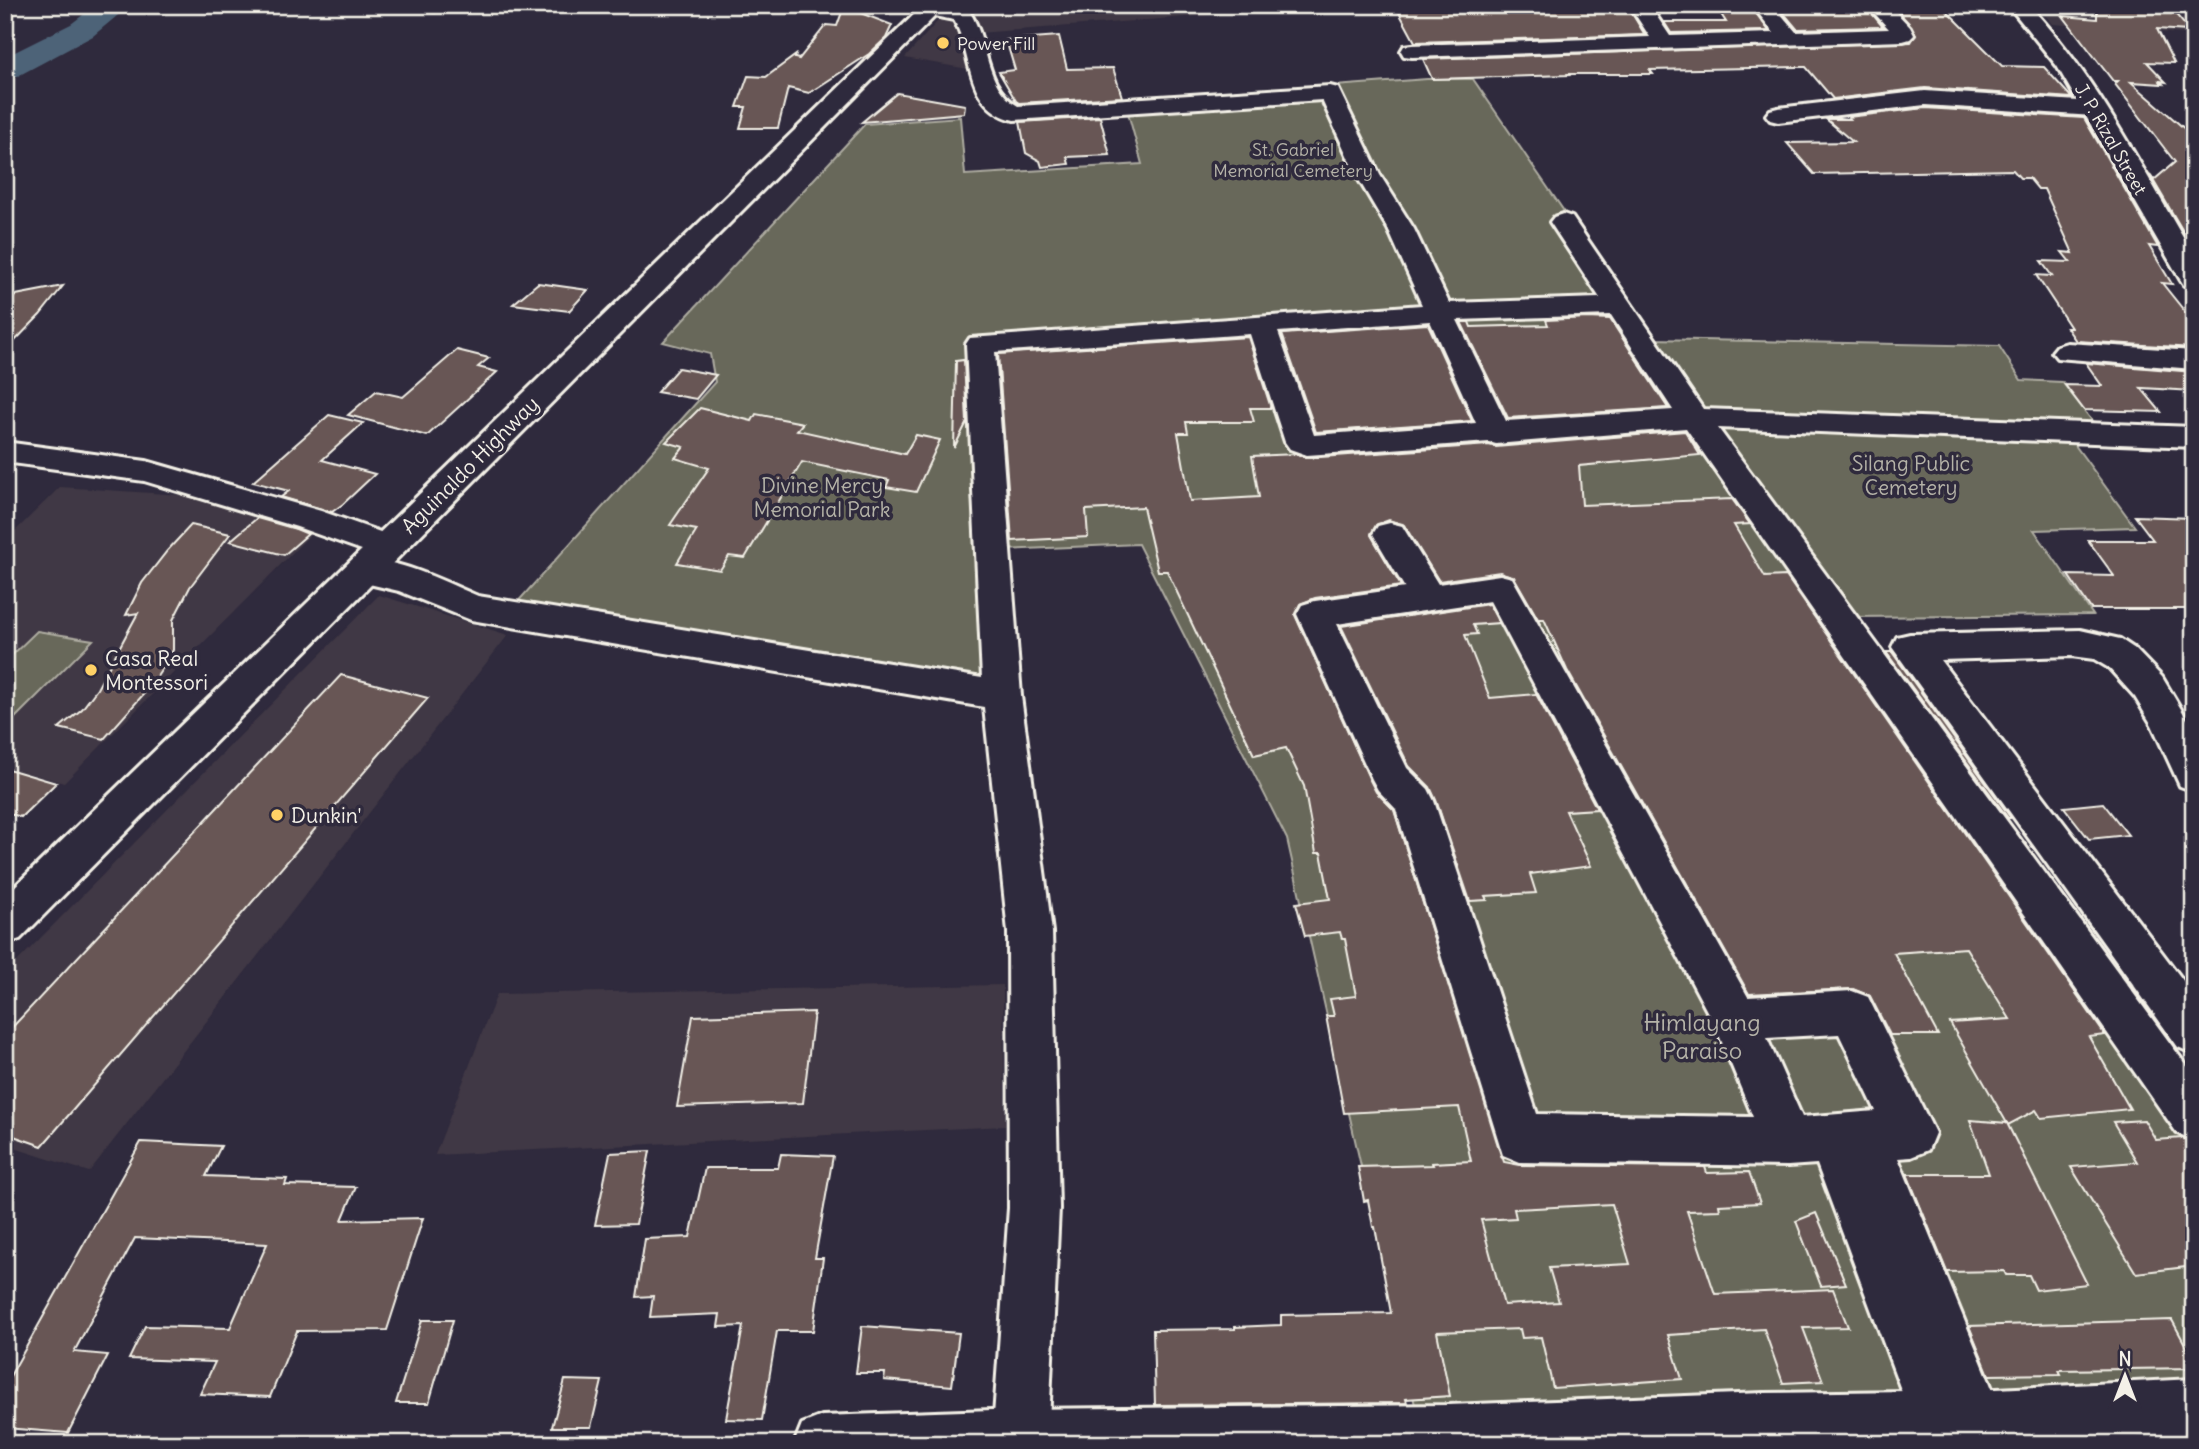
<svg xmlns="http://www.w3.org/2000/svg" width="2199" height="1449" viewBox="0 0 2199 1449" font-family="Delius,sans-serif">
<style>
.built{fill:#403844}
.green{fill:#67685a;stroke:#aeaca1;stroke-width:2}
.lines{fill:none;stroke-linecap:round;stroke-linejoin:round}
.river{fill:#4d6478;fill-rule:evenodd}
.building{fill:#675755;stroke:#f4f1e8;stroke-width:2;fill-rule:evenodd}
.minor-casing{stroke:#f4f1e8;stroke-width:6}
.major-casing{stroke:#f4f1e8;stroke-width:6}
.minor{fill:#2f2a3d;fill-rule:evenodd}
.major{fill:#2f2a3d;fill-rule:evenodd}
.poi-dot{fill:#ffd166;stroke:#2f2a3d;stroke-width:2.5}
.labels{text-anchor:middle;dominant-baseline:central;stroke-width:7;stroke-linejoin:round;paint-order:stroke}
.far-poi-label{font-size:18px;fill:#f4f1e8;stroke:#2f2a3d;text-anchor:start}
.far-street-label{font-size:18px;fill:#f4f1e8;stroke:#2f2a3d}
.far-park-label{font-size:18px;fill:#b5b3a8;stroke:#2f2a3d}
.park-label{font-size:21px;fill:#b5b3a8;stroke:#2f2a3d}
.street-label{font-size:21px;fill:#f4f1e8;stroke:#2f2a3d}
.poi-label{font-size:21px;fill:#f4f1e8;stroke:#2f2a3d;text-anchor:start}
.near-park-label{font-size:24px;fill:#b5b3a8;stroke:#2f2a3d}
</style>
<rect width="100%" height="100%" fill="#2f2a3d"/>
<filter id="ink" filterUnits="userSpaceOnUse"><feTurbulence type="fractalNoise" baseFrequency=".0143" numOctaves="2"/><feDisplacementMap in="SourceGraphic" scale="14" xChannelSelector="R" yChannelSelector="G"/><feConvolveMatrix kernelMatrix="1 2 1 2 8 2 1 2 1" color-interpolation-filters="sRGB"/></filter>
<g filter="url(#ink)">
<g class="built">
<path d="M959,5H1342L978,33L955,10Z"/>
<path d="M2036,5H2170L2179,17L2194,18V35L2053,24Z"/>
<path d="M944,14L955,16L974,70L905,58Z"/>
<path d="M60,487L212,497L314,531L64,783L5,767V541Z"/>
<path d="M379,595L508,635L89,1172L5,1145V974Z"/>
<path d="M1003,985L1005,1126L435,1155L497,994Z"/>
</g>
<g class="green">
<path d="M1427,79H1473L1652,339L1999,346L2021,380L2062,382L2093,422H2058L2135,527L2034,530L2093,615L1850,617L2194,1109V1385L1415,1405L1287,839L1138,544L981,551L983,681L514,606L715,382L710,354L663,342L865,124L960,117L965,175L1142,164L1125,102Z"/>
<path d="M37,631L93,640L5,728V662Z"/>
</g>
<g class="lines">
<path class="river" d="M96,5H130L93,36L16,77L5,80V57L71,24Z"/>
</g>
<g class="building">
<path d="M1395,5H1627L1645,35L1415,42Z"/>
<path d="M1715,5H1750L1769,31L1671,33L1664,22H1726Z"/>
<path d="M1777,5H1865L1883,27L1797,29Z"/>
<path d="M1893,5H1941L2002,66L2044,67L2072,98L1925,88L1833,99L1806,67H1798L1650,70L1653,74H1568L1569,75L1432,79L1423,59L1911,42L1916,34Z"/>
<path d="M2097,5H2168L2190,31L2157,29L2174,63L2147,62L2166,82L2160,81L2163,84L2131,82L2194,137V250L2150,175L2154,180L2175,162L2115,84L2118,81H2113L2063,16L2097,19Z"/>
<path d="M842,12H858L892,25L886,38L869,54L809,93L788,88L778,128H740L746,107H737L748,76L766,77L796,55L795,58L799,59L826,25L837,26Z"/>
<path d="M1059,36L1067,69L1113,68L1122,97L1019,103L1016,101L999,72L1015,70L1006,40Z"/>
<path d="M897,93L965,105L964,113L862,122Z"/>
<path d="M1925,108L2084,118L2158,247L2149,246L2172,284L2162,283L2194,323V348L2076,341L2067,328H2071L2036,275L2052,276L2041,261L2070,262L2062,252L2073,253L2044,189H2038L2029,178H2020L2013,170L1814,174L1787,143L1853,142L1826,119H1850L1848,117Z"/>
<path d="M1100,117L1110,155L1067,157L1069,164L1042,167L1040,161L1026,153L1020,122Z"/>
<path d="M538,283L588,290L569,311L513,304Z"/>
<path d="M63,286L40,315L5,351V306L16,295Z"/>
<path d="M1588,318L1610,319L1668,408L1508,418L1461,322H1469L1471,327L1548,325L1546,320Z"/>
<path d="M1428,324L1472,421L1316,432L1282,334Z"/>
<path d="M1248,337L1271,408H1250L1254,422H1186L1188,433H1178L1190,501L1259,497L1252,456L1297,454L1307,458L1489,445L1496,447L1685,431L1700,455L1579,466L1582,505L1732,499L1750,524L1734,525L1765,577L1786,576L2105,1035L2089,1037L2130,1109L2041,1118L2036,1110L2008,1125L1950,1023L2010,1019L1966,948L1894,953L1938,1035H1890L1870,996L1853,989L1749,994L1567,670L1544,619H1538L1514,577L1500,572L1439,581L1404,525L1389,520L1376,525L1371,535L1401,586L1315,598L1300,604L1295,615L1370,780L1376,792L1394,810L1504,1162L1520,1165L1705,1167L1707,1173L1749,1172L1760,1203L1719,1205L1720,1210L1687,1211L1715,1294L1833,1289L1848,1327L1803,1328L1823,1381L1783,1383L1764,1329L1668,1335L1682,1379L1553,1388L1541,1337L1522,1338L1520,1329L1437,1332L1450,1396L1406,1399L1407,1403L1155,1405L1153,1330L1235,1329V1327L1281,1325V1315L1391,1313L1375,1227H1373L1368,1200L1364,1201L1358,1167L1433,1165L1432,1163L1471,1161L1459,1107L1344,1113L1326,1016H1334L1330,999L1356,996L1345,939H1342L1340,932L1305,936L1296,903L1330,899L1321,853H1316L1304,786L1286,748L1254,755L1167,571H1158L1143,507L1086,510L1088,537L1012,541L998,354ZM1612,1204L1630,1264L1549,1268L1559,1302L1504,1305L1481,1220L1516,1218L1514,1209Z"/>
<path d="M457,350L489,358L478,367L497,372L427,436L348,415L376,391L403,397Z"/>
<path d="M964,360L967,422L954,448L956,361Z"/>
<path d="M2086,363L2194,372V391L2141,388L2161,412L2084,410L2065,385L2102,386Z"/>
<path d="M678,368L716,375L696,399L657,392Z"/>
<path d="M700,408L752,421L756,414L803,423L797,430L905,454L916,435L940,440L916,492L886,487L889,480L802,462L745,558L729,556L720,570L677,563L697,530L670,525L709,468L675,458L684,447L666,442Z"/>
<path d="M329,415L363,423L322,460L375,474L343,504L332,512L281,497L289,491L253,482Z"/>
<path d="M2135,516L2194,518V609H2091L2068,575L2114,576L2088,540H2153Z"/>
<path d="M257,518L296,529L308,534L284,555L230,541Z"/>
<path d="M191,525L230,534L190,587L173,620V650L164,666L150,687L104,739L59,728L82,709L97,689L138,613L126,615L142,583L167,551Z"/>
<path d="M1489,604L1499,623L1473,625L1477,634L1465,635L1490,698L1536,694L1597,809L1566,811L1591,866L1530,874L1536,893L1485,896L1487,900L1470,901L1436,800L1430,787L1409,766L1341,626Z"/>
<path d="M1886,652H1892L2011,818H2008Z"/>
<path d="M341,675L428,698L42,1146L5,1133V1035Z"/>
<path d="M5,768L56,783L21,817L5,812Z"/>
<path d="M2103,803L2128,835L2089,839L2064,807Z"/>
<path d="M814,1012L803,1103L677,1107L693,1016Z"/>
<path d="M1970,1120L2007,1123L2087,1284L2036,1290L2029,1275H2006L2004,1271L1947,1272L1907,1174H1989Z"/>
<path d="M2144,1120L2156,1140L2182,1138L2194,1142V1266L2136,1273L2071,1167L2137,1162L2113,1122Z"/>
<path d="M141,1142L221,1146L206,1176L287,1179L285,1185L356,1187L342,1220L423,1218L387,1330L297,1331L270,1397L200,1394L215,1362L129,1359L145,1326L230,1328L267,1244L135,1238L74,1352L108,1355L68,1433L5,1428V1385Z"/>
<path d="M650,1151L636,1224L595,1225L610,1153Z"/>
<path d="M781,1154L833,1156L815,1258H823L813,1331H777L762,1420L726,1419L743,1326L718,1327L720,1314L650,1317L653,1296L636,1297L645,1239L690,1237L705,1168H778Z"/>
<path d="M1816,1213L1846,1284L1821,1286L1796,1221Z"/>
<path d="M422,1320H453L429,1403H396Z"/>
<path d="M2172,1320L2194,1361V1368L2059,1370L2061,1374L1989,1375L1969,1326Z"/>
<path d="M862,1326L959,1333L952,1386L884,1380L885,1373H856Z"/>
<path d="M565,1380L602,1381L591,1427H552Z"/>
</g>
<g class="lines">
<defs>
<g id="minor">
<path d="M424,5H445L435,11L427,9Z"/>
<path d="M940,5L969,11C990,42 983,86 1018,106L1330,86L1338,88L1380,175L1414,229L1449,303L1600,298L1550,222L1554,217L1563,214L1572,217L1703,409L2194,427V447L1718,428L2194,1076V1140L2177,1133L1686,428L1496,444L1489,442L1307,455L1290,449L1285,442L1250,334L995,352L1021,696L1052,932L1059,1208L1048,1444H992L1009,1208L1008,932L984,707L471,620L399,591L352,580L347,571L352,562C388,552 444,582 478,596L982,678L966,344L970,338L1422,305L1388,229L1356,175L1322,100L1014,120C964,107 974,56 954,20L924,14L921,10L924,6ZM1611,315L1673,410L1506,421L1457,320ZM1430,321L1476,423L1314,435L1278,332Z"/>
<path d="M1629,5H1649L1670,36L1774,33L1752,5H1773L1796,32L1889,29L1867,5H1889L1910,27L1914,35L1910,39L1903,41L1412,57L1404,56L1401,51L1404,46L1412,45L1650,37Z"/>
<path d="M1925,91L2094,102L2102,104L2105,109L2102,114L2094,116L1925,105L1778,122L1770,120L1766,115L1770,110L1778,108Z"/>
<path d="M2067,343L2194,351V369L2057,358L2052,352L2057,346Z"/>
<path d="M5,442L146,461L321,511L400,539L405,547L400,555L388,559L376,555L297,527L144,481L5,462Z"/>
<path d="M1390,523L1402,526L1438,584L1500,575L1512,578L1748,997L1852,991L1868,997L1935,1133L1928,1150L1911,1157L1898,1158L2004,1418L1996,1438C1981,1444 1973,1445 1958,1438C1942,1445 1934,1444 1919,1438L1817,1164L1788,1166L1520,1162L1503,1155L1396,809L1378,790L1372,779L1297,614L1302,605L1315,601L1405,588L1373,534L1378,526ZM1490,601L1717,1030L1753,1117L1537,1114L1434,801L1428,789L1407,768L1337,624ZM1839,1034L1876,1111L1802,1117L1767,1038Z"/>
<path d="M2080,630L2120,639L2135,649L2162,677L2194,731V791L2180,786L2152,725L2135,697L2109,668L2094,659L2071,656L1940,660L2194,995V1054L2178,1047L1892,647L1897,637L1910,634Z"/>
</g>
<g id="major">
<path d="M924,5H946L20,939L5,944V896Z"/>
<path d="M2008,5H2029C2097,78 2143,171 2194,256V287L2184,285L2180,279L2057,66Z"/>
<path d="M2194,1379V1435L2021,1444H794L802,1424L822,1416L1020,1409L1449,1405L1764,1393L1976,1390Z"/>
</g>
</defs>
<use href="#minor" class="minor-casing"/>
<use href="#major" class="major-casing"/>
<use href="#minor" class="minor"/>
<use href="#major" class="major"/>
</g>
</g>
<g class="poi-dot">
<circle cx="943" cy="43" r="7"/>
<circle cx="91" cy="670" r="7"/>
<circle cx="277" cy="815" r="7"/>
</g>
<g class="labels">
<g class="far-poi-label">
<text x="957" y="43">Power Fill</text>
</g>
<g class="far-street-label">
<text transform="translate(2111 139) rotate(60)">J. P. Rizal Street</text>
</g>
<g class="far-park-label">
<text x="1293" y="149">St. Gabriel<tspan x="1293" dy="21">Memorial Cemetery</tspan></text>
</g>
<g class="park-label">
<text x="1911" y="463">Silang Public<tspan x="1911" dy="24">Cemetery</tspan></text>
<text x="822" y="485">Divine Mercy<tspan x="822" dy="24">Memorial Park</tspan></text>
</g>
<g class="street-label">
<text transform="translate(470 465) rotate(-45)">Aguinaldo Highway</text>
</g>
<g class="poi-label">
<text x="105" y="658">Casa Real<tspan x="105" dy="24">Montessori</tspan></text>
<text x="291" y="815">Dunkin'</text>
</g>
<g class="near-park-label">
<text x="1702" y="1022">Himlayang<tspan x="1702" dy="28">Paraiso</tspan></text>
</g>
</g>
<rect width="2199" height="1449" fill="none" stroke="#2f2a3d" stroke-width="28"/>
<rect x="14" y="14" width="2171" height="1421" fill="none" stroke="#f4f1e8" stroke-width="2.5" filter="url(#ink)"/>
<g transform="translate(2125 1376)" stroke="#2f2a3d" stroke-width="5" paint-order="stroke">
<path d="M0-5L12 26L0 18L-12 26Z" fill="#f4f1e8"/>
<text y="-10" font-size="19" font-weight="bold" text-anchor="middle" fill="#f4f1e8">N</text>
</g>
</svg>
